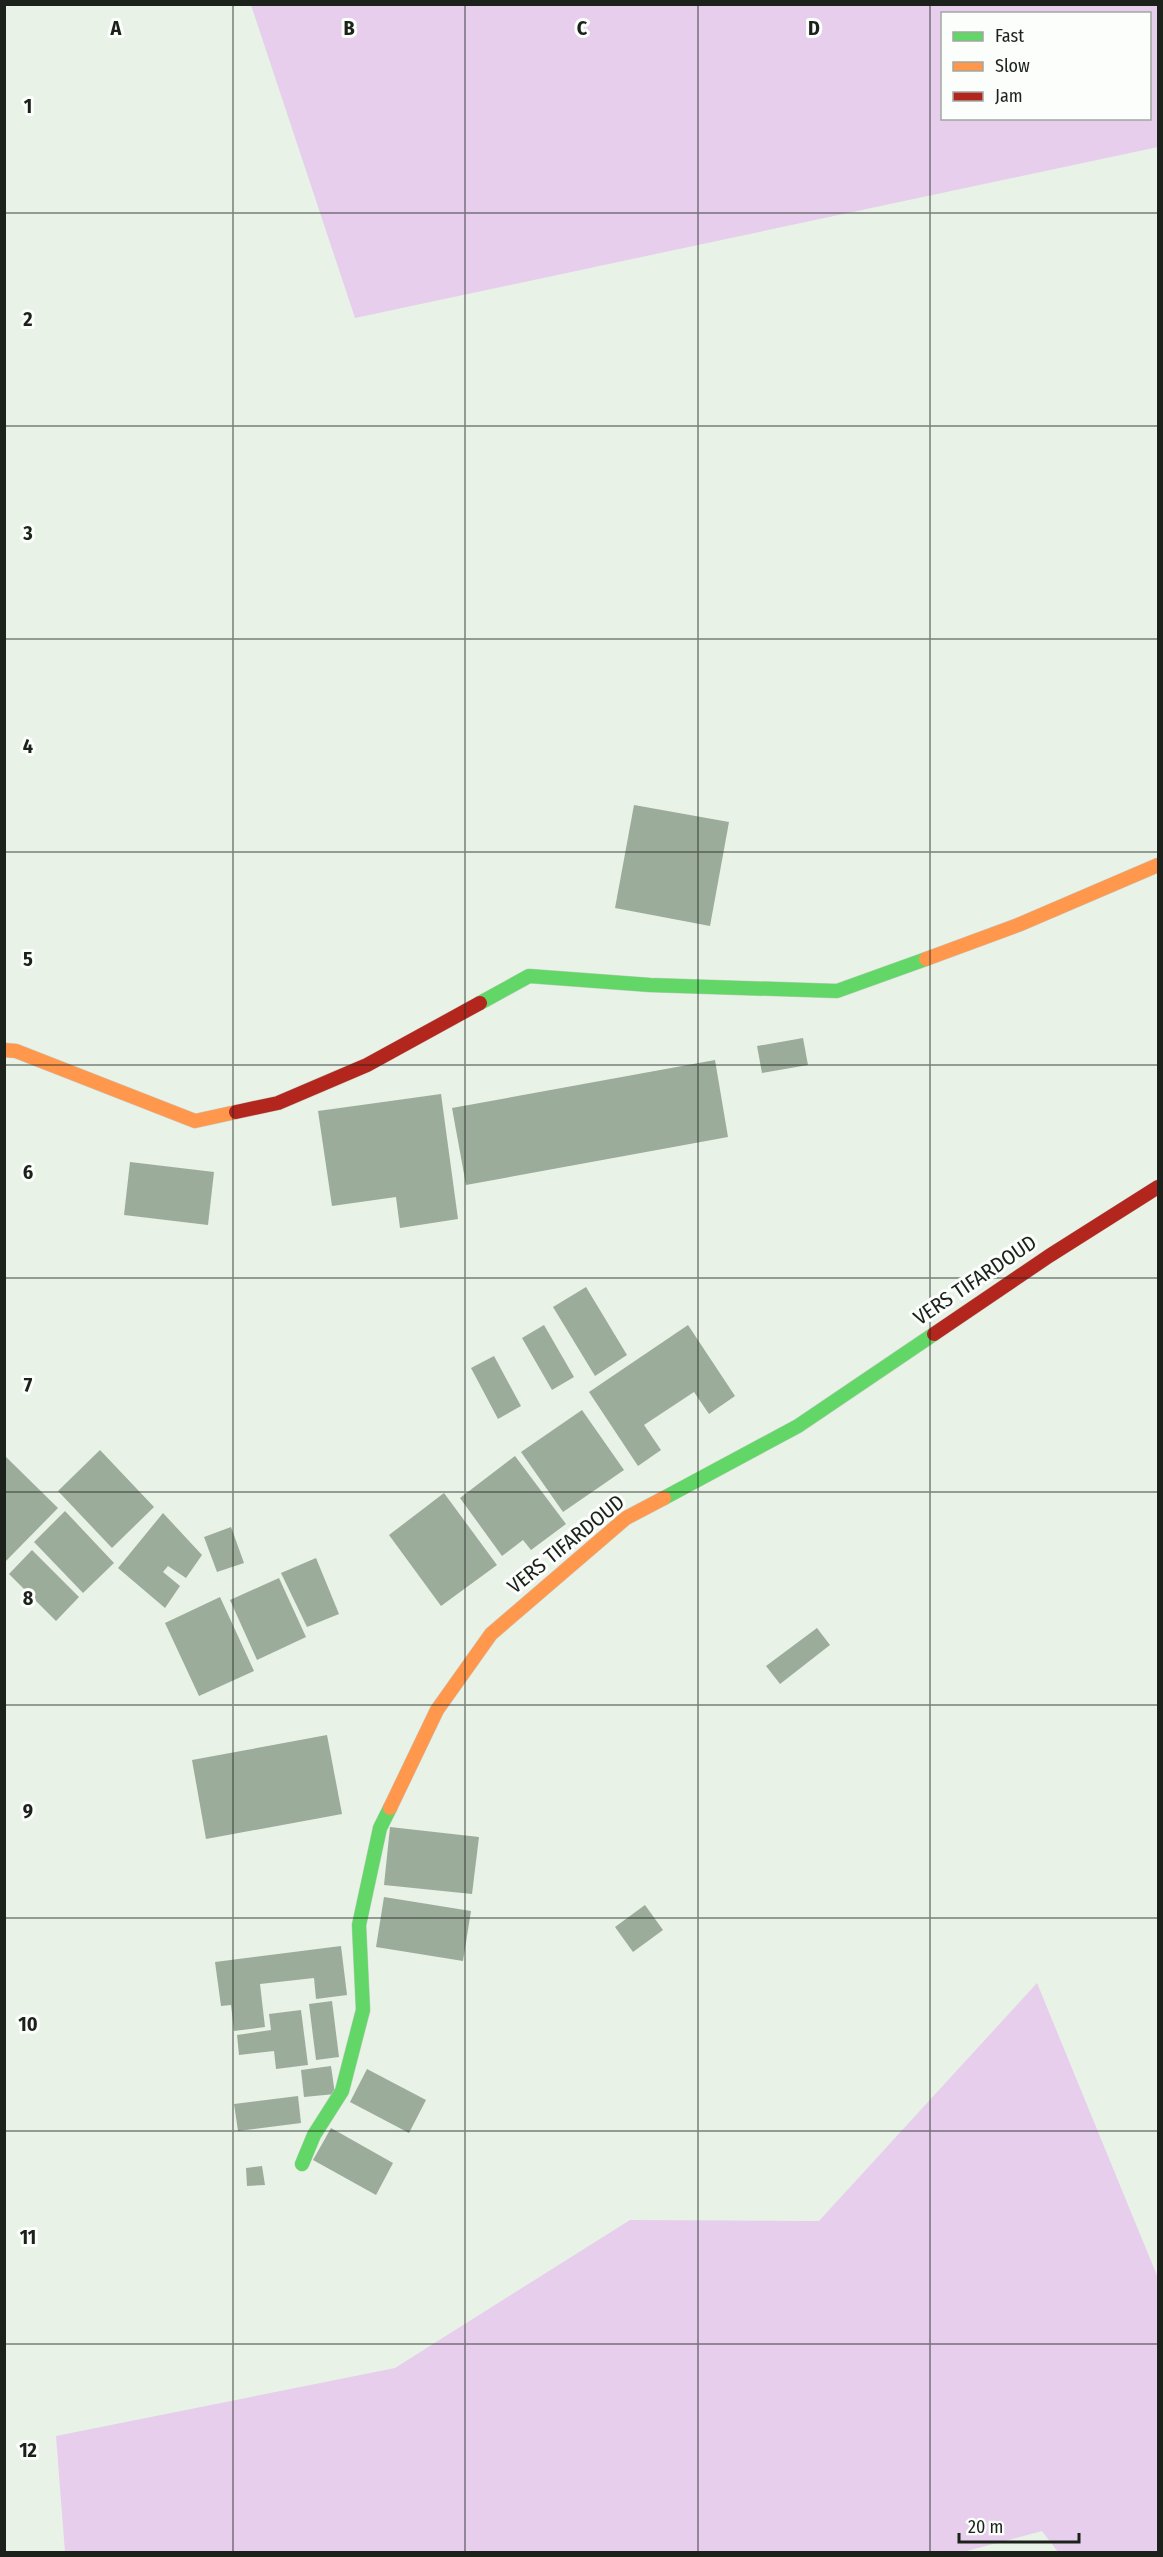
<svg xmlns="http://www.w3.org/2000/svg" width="1163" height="2557" viewBox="0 0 1163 2557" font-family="'Fira Sans Condensed',sans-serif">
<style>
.green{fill:#e6ceec;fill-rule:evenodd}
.building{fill:#9cac9b}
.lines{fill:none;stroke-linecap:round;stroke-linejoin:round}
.fast-casing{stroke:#c8cfc6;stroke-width:15}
.slow-casing{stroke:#c8cfc6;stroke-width:15}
.jam-casing{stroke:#c8cfc6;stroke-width:15}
.fast{stroke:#63d668;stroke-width:14}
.slow{stroke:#ff974d;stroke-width:14}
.jam{stroke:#b3261e;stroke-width:14}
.grid{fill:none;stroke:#1c221b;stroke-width:1.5;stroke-opacity:0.55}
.labels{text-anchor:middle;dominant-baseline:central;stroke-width:6;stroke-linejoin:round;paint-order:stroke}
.street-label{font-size:21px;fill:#1c221b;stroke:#fbfefb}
.grid-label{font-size:20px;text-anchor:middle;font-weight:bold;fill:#1c221b;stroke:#fbfefb;stroke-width:6;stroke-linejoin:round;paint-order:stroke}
</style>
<rect width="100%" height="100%" fill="#e8f2e7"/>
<g class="green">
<path d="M251,5H1158V147L355,318ZM942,14H1150V118H942Z"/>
<path d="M1037,1983L1158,2278V2552H1058L1042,2531L963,2552H65L56,2436L395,2368L630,2220L819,2221Z"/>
</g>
<g class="building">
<path d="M634,805L729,822L710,926L615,908Z"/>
<path d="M803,1038L808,1065L762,1073L757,1046Z"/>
<path d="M715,1060L728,1137L466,1185L452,1108Z"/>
<path d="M441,1094L458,1219L400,1228L396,1197L332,1206L318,1111Z"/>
<path d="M130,1162L214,1172L208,1225L124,1215Z"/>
<path d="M586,1287L627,1355L595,1376L553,1307Z"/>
<path d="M544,1325L574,1377L552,1390L522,1338Z"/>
<path d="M688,1325L735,1396L709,1414L694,1392L644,1425L661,1450L638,1466L589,1392Z"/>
<path d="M494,1356L521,1406L498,1419L471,1368Z"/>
<path d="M582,1410L624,1470L563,1512L521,1452Z"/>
<path d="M100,1450L154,1507L112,1548L58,1491Z"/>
<path d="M4,1455L58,1508L4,1563Z"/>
<path d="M515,1456L566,1524L531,1550L523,1540L502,1556L460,1498Z"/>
<path d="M444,1493L497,1565L441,1606L389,1535Z"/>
<path d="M65,1511L114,1563L83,1593L34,1542Z"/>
<path d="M163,1513L202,1555L186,1578L168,1566L163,1572L180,1586L165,1608L118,1568Z"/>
<path d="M231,1527L244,1563L217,1572L204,1537Z"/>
<path d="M32,1550L79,1597L56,1621L9,1574Z"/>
<path d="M316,1558L339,1614L307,1627L281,1573Z"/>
<path d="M279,1578L306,1637L257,1660L230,1600Z"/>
<path d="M220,1597L254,1671L199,1696L165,1623Z"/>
<path d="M817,1628L830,1645L780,1684L766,1666Z"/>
<path d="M327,1735L342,1814L206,1839L192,1760Z"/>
<path d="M390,1827L479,1837L472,1894L384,1885Z"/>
<path d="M384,1897L471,1911L463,1961L376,1947Z"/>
<path d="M645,1905L663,1930L633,1952L615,1927Z"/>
<path d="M341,1946L347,1995L316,1999L314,1978L260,1984L265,2027L234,2031L231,2005L221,2006L215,1962Z"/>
<path d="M332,2001L339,2057L316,2060L309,2004Z"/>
<path d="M301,2010L308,2065L276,2069L274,2051L239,2055L237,2035L271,2030L269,2014Z"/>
<path d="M331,2066L335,2094L304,2097L301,2070Z"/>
<path d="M367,2069L426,2100L409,2133L350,2102Z"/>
<path d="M298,2096L301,2123L238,2131L234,2104Z"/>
<path d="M331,2128L393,2163L376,2195L313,2160Z"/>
<path d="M262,2166L265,2185L247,2186L246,2168Z"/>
</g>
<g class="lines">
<defs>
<g id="fast">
<path d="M480,1003L529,976L650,985L837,991L926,959"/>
<path d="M664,1498L798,1426L934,1334"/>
<path d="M302,2164L314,2135L342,2091L363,2010L359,1925L380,1828L390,1808"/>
</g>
<g id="slow">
<path d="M926,959L1018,925L1158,865"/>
<path d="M4,1050L16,1051L195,1121L236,1112"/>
<path d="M390,1808L437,1710L491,1634L626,1518L664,1498"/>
</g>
<g id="jam">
<path d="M236,1112L278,1103L367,1065L480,1003"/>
<path d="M934,1334L1049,1256L1158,1187"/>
</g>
</defs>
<use href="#fast" class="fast-casing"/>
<use href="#slow" class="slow-casing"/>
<use href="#jam" class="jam-casing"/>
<use href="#fast" class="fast"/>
<use href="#slow" class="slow"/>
<use href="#jam" class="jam"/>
</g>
<path class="grid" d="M233,4V2552M465,4V2552M698,4V2552M930,4V2552M4,213H1158M4,426H1158M4,639H1158M4,852H1158M4,1065H1158M4,1278H1158M4,1492H1158M4,1705H1158M4,1918H1158M4,2131H1158M4,2344H1158"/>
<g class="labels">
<g class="street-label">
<text transform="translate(975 1280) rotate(-34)">VERS TIFARDOUD</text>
<text transform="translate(566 1544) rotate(-39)">VERS TIFARDOUD</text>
</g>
</g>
<g class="grid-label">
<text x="116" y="35">A</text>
<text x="349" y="35">B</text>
<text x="582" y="35">C</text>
<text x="814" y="35">D</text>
<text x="28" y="113">1</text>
<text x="28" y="326">2</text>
<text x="28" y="540">3</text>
<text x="28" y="753">4</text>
<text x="28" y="966">5</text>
<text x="28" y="1179">6</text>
<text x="28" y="1392">7</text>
<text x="28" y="1605">8</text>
<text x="28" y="1818">9</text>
<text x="28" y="2031">10</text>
<text x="28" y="2244">11</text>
<text x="28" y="2457">12</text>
</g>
<rect width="1163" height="2557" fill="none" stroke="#1c221b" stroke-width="12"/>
<rect x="941" y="12" width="210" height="108" fill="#fbfefb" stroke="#a2a6a1" stroke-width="1.5"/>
<rect x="953" y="32" width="30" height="9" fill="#63d668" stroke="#a2a6a1" stroke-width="1.5"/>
<text x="995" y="42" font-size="18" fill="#1c221b">Fast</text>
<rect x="953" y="62" width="30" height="9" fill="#ff974d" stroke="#a2a6a1" stroke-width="1.5"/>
<text x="995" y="72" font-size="18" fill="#1c221b">Slow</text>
<rect x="953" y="92" width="30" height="9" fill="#b3261e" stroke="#a2a6a1" stroke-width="1.5"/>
<text x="995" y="102" font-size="18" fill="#1c221b">Jam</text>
<path d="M959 2533v9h120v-9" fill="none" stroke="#1c221b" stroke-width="3"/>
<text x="968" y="2533" font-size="18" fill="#1c221b" stroke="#fbfefb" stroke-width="4.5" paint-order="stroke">20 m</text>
</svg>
